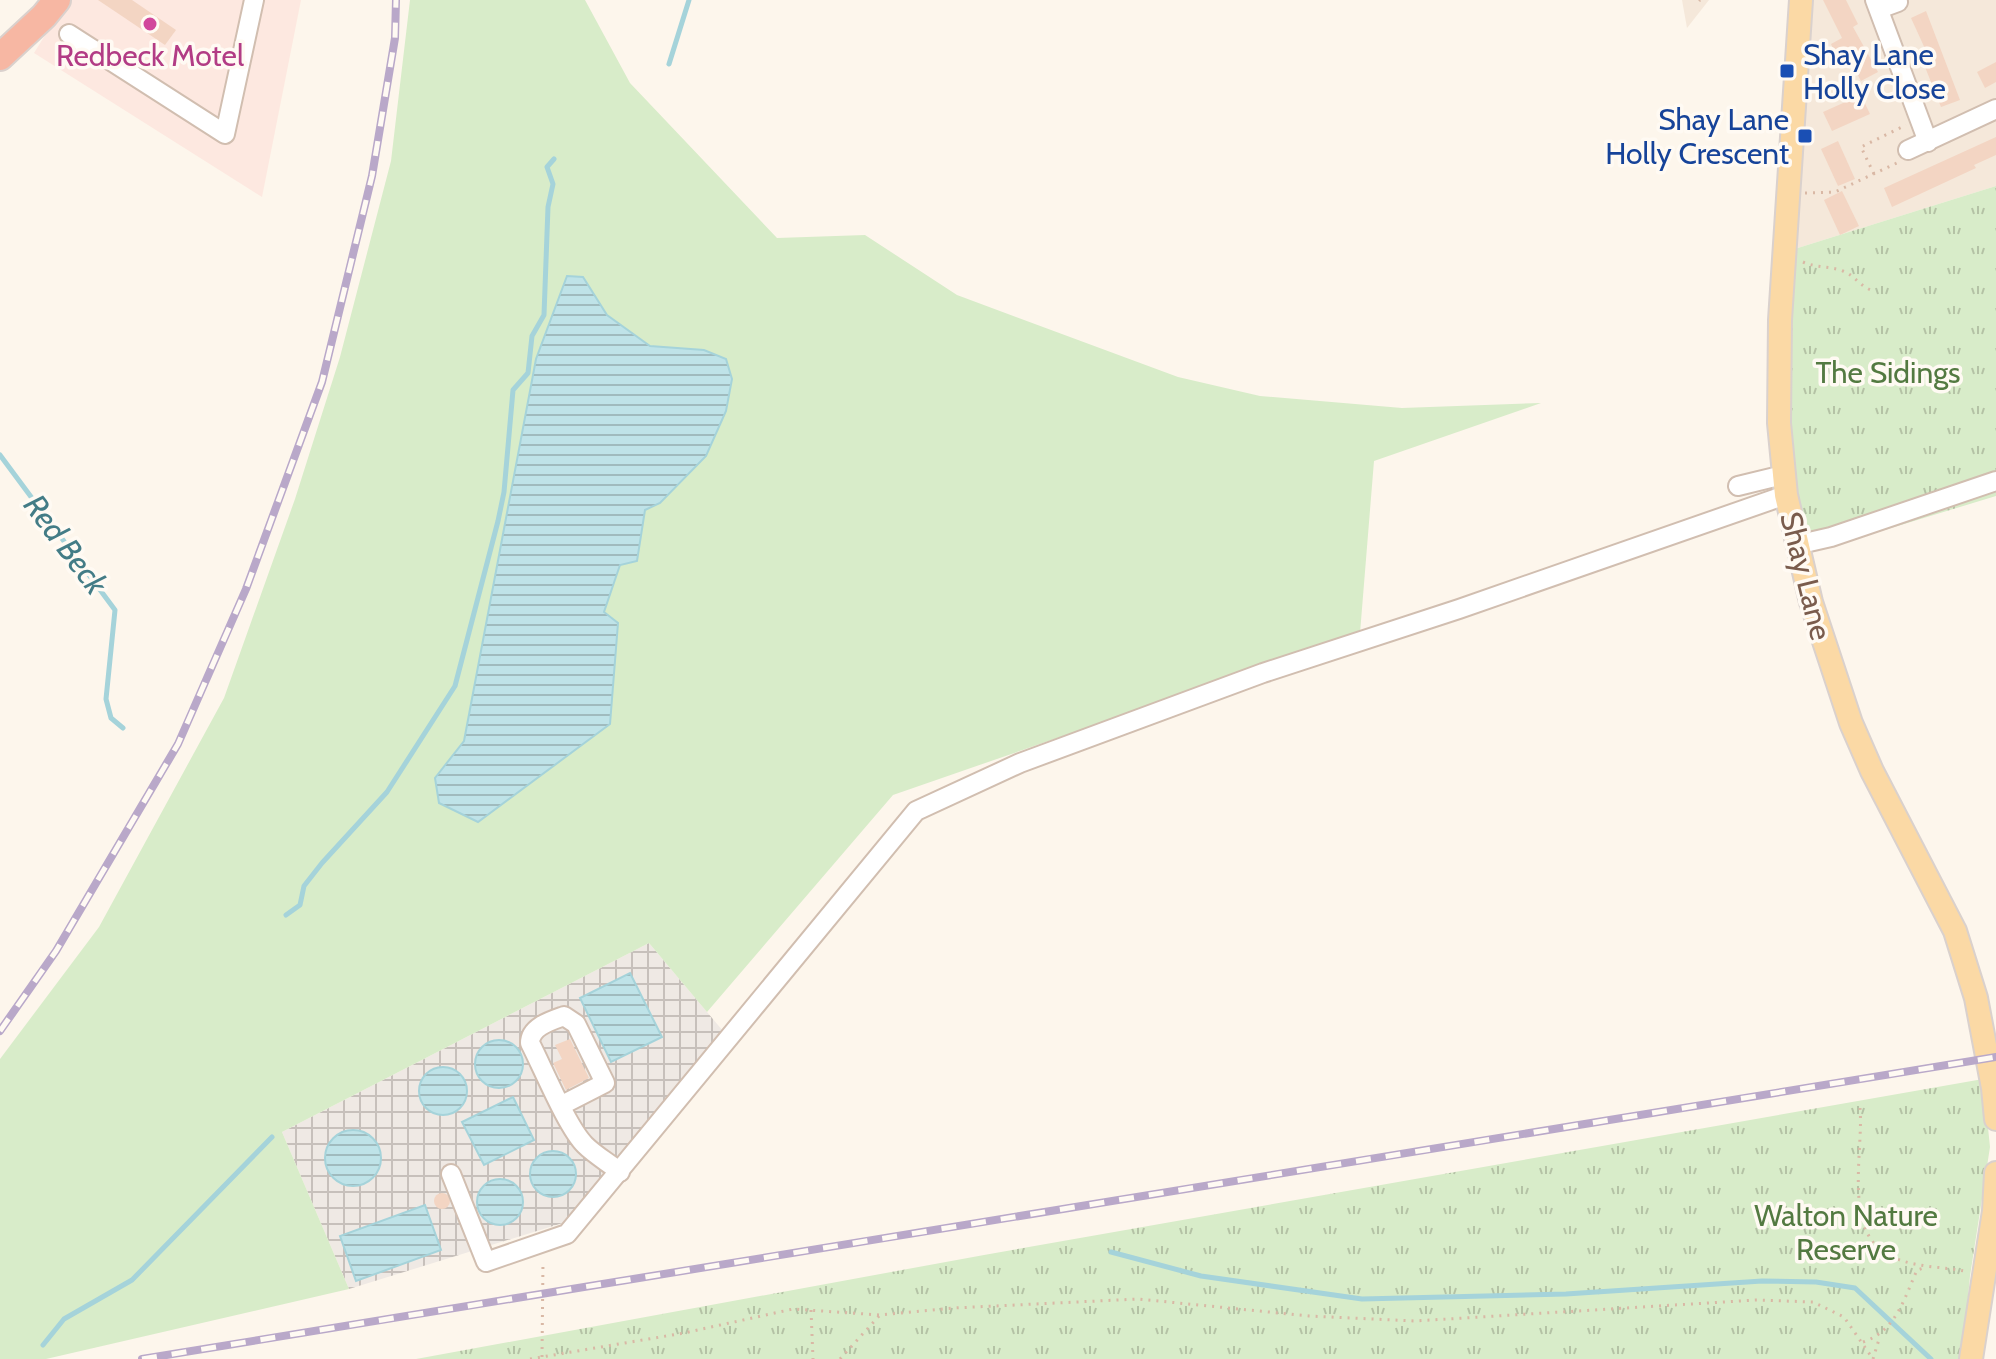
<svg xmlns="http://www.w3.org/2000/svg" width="1996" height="1359" viewBox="0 0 1996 1359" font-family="Cabin,sans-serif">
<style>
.residential{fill:#f5e8da}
.commercial{fill:#fde8e0}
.industrial{fill:url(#industrial-grid)}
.grass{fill:#d8ecc9;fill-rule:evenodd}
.park{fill:url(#park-tufts)}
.water{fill:url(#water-rules);stroke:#a5d3da;stroke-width:2}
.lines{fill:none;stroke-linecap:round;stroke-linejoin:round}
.stream{stroke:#a5d3da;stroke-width:5}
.building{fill:#f3d5c3}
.minor-casing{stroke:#d1beb0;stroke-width:22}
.major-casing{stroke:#dad1cd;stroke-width:26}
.highway-casing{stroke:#dad1cd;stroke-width:30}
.path{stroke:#d9b8a5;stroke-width:3;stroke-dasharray:2 6;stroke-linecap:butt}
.minor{stroke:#fff;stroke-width:18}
.major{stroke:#fbd9a5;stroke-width:22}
.highway{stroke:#f7b7a3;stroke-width:26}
.rail-casing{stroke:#b9a8c9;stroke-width:8}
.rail{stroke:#fffaf3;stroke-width:5;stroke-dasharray:15;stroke-linecap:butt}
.hotel-dot{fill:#d1479c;stroke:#fffaf3;stroke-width:3}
.transit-dot{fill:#1a4fb4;stroke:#fffaf3;stroke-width:3}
.labels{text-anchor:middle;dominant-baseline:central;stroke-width:7;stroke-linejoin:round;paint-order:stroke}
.transit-label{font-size:30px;fill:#164399;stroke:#fffaf3;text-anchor:start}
.hotel-label{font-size:30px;fill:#b23c85;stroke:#fffaf3}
.park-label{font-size:30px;fill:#537a41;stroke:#fffaf3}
.street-label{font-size:30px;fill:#7a5c4d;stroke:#fffaf3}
.water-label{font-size:32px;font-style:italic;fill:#437c86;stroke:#fffaf3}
</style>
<defs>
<pattern id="industrial-grid" width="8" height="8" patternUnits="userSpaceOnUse" patternTransform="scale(2)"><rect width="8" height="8" fill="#efe9e4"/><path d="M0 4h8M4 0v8" fill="none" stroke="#c7c0bb"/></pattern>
<pattern id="park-tufts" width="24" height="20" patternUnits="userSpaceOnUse" patternTransform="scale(2)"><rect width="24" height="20" fill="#d8ecc9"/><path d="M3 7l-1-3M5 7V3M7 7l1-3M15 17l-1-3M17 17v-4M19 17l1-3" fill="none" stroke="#b4c2a5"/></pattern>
<pattern id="water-rules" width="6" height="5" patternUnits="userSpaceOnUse" patternTransform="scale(2)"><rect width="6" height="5" fill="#bfe3e8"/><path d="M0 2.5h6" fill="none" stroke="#a0bbbe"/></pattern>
</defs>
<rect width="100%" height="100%" fill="#fdf6ec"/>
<g class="residential">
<path d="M1682,0H1709L1687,28Z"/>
<path d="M1801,0H1996V186L1785,252Z"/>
</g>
<path class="commercial" d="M67,0H301L262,197L34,53Z"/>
<path class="industrial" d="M649,943L723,1031L566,1222L349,1289L282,1132Z"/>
<path class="grass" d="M410,0H585L630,83L777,238L865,235L957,295L1178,377L1260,396L1402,408L1541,403L1374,461L1360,633L893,795L707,1012L649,943L282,1132L349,1289L46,1359H0V1059L99,927L224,698L295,499L340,357L391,161ZM583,277L607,315L650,346L704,350L660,503L645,510L637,560L620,565L603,613L618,623L614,657L435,778L464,741L536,359Z"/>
<g class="park">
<path d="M1996,186V496L1799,556L1786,495L1785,252Z"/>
<path d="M1983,1079L1990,1147L1970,1276L1962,1359H416L984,1255Z"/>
</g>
<g class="water">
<path d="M567,276L583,277L607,315L650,346L704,350L726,359L732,379L726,411L706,456L660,503L645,510L637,561L620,565L604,612L618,623L610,724L478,822L439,803L435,778L464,741L536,359Z"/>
<path d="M630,973L662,1037L611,1062L580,998Z"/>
<circle cx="499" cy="1064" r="24"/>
<circle cx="443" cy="1091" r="24"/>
<path d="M513,1097L534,1140L484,1165L462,1122Z"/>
<circle cx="353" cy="1158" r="28"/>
<circle cx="553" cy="1174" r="23"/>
<circle cx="500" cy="1202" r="23"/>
<path d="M425,1205L441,1250L356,1281L340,1236Z"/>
</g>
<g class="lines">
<g class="stream">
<path d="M669,64L689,0"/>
<path d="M0,455L115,610L106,699L111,718L123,728"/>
<path d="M286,915L300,905L304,886L322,863L387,792L455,686L498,521L504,492L513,390L528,373L532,336L544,315L548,207L553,184L547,167L554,159"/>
<path d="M1111,1252L1201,1276L1362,1299L1566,1294L1762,1281L1816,1282L1855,1288L1931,1359"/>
<path d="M43,1345L64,1319L132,1280L272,1137"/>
</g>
</g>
<g class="building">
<path d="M98,0H132L176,30L165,45Z"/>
<path d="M1823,0H1846L1858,24L1853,27L1878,72L1861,81L1850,60L1840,66L1831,44L1842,38Z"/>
<path d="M1926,11L1960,100L1941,107L1925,67L1932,64L1911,18Z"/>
<path d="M1996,62V82L1985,88L1977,72Z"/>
<path d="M1861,95L1870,114L1832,131L1823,112Z"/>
<path d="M1996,137V155L1974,165L1976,168L1892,207L1884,188Z"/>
<path d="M1838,141L1855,179L1838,186L1821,149Z"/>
<path d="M1842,191L1859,226L1840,235L1824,200Z"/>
<path d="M570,1039L589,1078L566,1090L553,1063L562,1059L555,1045Z"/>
<circle cx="442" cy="1201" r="8"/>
</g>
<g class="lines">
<defs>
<g id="minor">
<path d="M1875,0L1928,142"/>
<path d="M1879,9L1898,2"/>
<path d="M69,34L225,134L254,0"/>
<path d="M1908,150L1996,109"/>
<path d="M1738,486L1783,475"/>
<path d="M1796,545L1831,537L1996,481"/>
<path d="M562,1105L605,1083L576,1024L564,1016C550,1021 530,1027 530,1043C543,1068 567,1127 585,1145C595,1155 609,1163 620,1172"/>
<path d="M451,1174L486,1262L567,1234L916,811L1020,763L1263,673L1459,609L1786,495"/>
</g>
<g id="major">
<path d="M1801,0L1780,320L1779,423L1786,495L1811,602L1851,723L1872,771L1955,931L1976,998L1993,1088L1996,1119"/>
<path d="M1971,1359L1994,1211L1996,1173"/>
</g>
<path id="highway" d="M0,57L44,16L57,0"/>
</defs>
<use href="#minor" class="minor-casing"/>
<use href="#major" class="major-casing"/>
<use href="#highway" class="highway-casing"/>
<g class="path">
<path d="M1699,1L1700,0"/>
<path d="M1874,174L1861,147L1906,125"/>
<path d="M1805,193L1835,192L1899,162"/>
<path d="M1803,262C1817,268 1830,266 1843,271C1854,275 1860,286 1871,290"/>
<path d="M1860,1108C1864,1154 1840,1240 1897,1259C1917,1267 1943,1267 1964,1271"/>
<path d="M811,1310L813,1359"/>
<path d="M1863,1342C1896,1331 1904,1299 1917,1270L1927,1267"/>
<path d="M542,1357L543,1261"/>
<path d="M530,1359L684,1333L793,1309L880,1315L954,1308L1138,1299L1309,1316L1415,1321L1756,1300L1813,1302L1844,1317L1873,1359"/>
<path d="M840,1359L880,1315"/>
<path d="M1873,1359L1880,1336"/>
</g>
<use href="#minor" class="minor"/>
<use href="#major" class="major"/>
<use href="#highway" class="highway"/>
<defs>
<g id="rail">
<path d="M0,1031L56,951L178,744L246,589L322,382L372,176L395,38L396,0"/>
<path d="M142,1359L1996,1057"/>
</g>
</defs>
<use href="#rail" class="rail-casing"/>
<use href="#rail" class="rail"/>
</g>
<circle class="hotel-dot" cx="150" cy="24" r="8"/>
<g class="transit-dot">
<rect x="1779" y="63" width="16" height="16" rx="4"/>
<rect x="1797" y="128" width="16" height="16" rx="4"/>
</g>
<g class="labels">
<g class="transit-label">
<text x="1803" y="54">Shay Lane<tspan x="1803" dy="34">Holly Close</tspan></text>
<text x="1789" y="119" text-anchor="end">Shay Lane<tspan x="1789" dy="34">Holly Crescent</tspan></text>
</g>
<g class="hotel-label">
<text x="150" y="55">Redbeck Motel</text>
</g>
<g class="park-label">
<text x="1888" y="372">The Sidings</text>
<text x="1846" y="1215">Walton Nature<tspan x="1846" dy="34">Reserve</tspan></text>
</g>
<g class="street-label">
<text transform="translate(1806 576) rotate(76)">Shay Lane</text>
</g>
<g class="water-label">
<text transform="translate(66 544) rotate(53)">Red Beck</text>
</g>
</g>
</svg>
